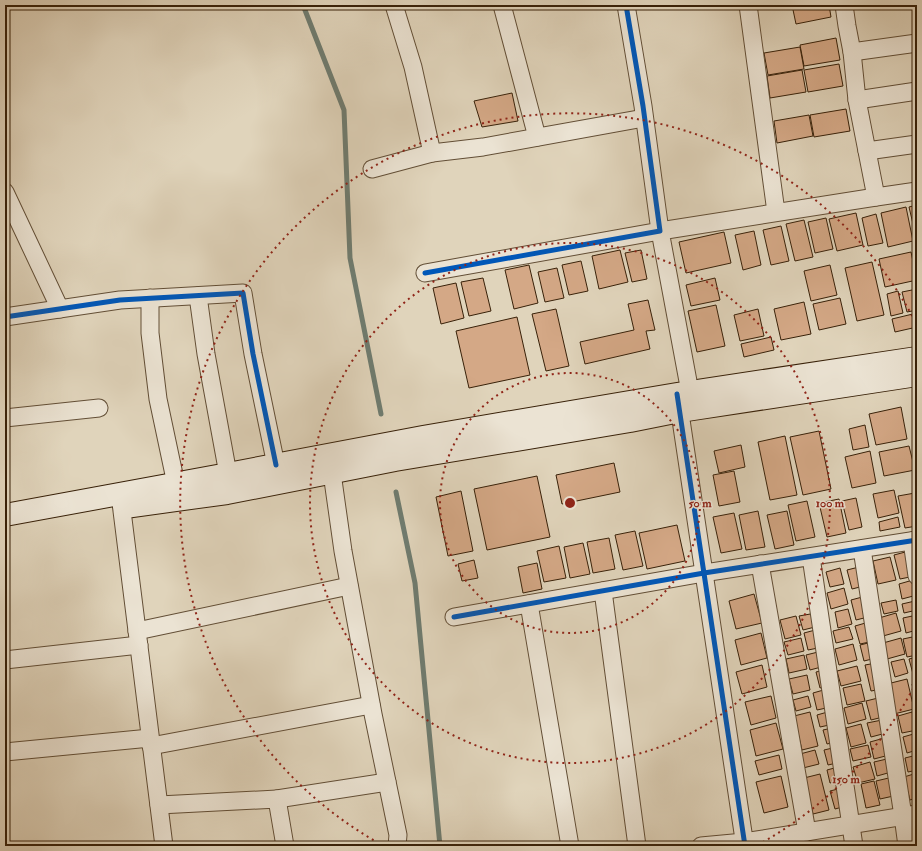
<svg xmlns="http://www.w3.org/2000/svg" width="922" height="851" viewBox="0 0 922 851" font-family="'IM FELL Double Pica',serif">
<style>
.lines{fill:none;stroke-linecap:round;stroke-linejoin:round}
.stream{stroke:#6f7c70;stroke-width:5}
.building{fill:#d4a886;stroke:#382109}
.minor-casing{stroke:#624e36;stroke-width:19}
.secondary-casing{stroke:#382109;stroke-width:24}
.minor{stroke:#ebe3d3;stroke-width:17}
.secondary{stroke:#ebe3d3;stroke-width:22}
.cycleway-casing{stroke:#ebe3d3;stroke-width:8}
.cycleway{stroke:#0057b8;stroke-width:5}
.ring{fill:none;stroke:#8f2418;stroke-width:2;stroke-dasharray:2 4}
.centre{fill:#8f2418;stroke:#ebe3d3;stroke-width:2}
.ring-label{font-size:12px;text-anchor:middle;font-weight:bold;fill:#8f2418;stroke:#ebe3d3;stroke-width:3;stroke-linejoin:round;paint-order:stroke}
</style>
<rect width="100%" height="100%" fill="#e0d4bb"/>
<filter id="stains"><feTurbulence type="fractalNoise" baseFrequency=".005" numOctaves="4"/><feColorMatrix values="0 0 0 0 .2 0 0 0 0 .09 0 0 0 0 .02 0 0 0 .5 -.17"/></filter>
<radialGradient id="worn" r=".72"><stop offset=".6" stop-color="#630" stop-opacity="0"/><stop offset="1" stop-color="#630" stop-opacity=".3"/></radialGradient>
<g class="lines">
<g class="stream">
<path d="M303,5L344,110L350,258L381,414"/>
<path d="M396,492L415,583L440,846"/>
</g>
</g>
<g class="building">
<path d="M792,5H829L831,17L796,24Z"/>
<path d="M836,38L840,60L804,66L800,45Z"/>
<path d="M800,47L804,69L768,75L764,53Z"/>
<path d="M839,64L843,86L808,92L804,70Z"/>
<path d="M802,70L806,92L770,98L767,76Z"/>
<path d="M512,93L518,121L482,127L474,101Z"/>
<path d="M846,109L850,131L814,137L810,115Z"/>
<path d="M809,115L813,136L777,143L774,121Z"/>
<path d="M917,205V241L909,207Z"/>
<path d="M906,207L913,241L888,247L881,213Z"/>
<path d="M856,213L863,245L837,251L829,219Z"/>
<path d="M876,214L883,243L868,246L862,218Z"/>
<path d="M826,218L833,249L815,253L808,222Z"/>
<path d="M804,220L813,257L795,261L786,224Z"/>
<path d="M781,226L789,261L771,265L763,230Z"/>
<path d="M754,231L761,265L743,270L735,235Z"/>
<path d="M724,232L731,263L686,273L679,242Z"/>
<path d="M620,250L628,282L599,289L592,256Z"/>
<path d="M641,250L647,279L632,282L625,253Z"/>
<path d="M911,252L917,280L885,287L879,259Z"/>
<path d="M581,261L588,291L569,295L562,265Z"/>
<path d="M872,262L884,315L857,321L845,268Z"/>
<path d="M529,265L538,303L514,309L505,270Z"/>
<path d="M830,265L837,295L811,301L804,271Z"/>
<path d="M557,268L564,298L545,302L538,272Z"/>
<path d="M483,278L491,311L469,316L461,282Z"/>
<path d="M715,278L720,300L691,306L686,285Z"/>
<path d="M456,283L464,318L441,324L433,288Z"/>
<path d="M917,289V310L907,312L902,292Z"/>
<path d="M898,291L903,313L891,316L887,294Z"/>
<path d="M840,298L846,324L819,330L813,304Z"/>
<path d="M648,300L655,330L646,331L650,349L585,364L580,342L634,330L628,304Z"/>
<path d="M804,302L811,334L781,340L774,309Z"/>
<path d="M716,305L725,346L697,352L688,311Z"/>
<path d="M556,309L569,366L546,371L532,314Z"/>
<path d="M758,309L764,336L740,341L734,315Z"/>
<path d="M917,313V327L895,332L892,319Z"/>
<path d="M517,317L530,375L469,388L456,331Z"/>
<path d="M771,337L774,350L744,357L741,344Z"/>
<path d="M901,407L907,439L876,445L869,414Z"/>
<path d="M865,425L869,447L853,450L849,429Z"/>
<path d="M819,431L831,489L803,495L790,437Z"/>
<path d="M785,436L797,495L770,500L758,442Z"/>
<path d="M741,445L745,467L719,473L714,451Z"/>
<path d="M909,446L915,470L884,476L879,452Z"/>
<path d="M870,451L876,483L852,488L845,457Z"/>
<path d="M614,463L620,492L562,504L556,475Z"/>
<path d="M734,471L740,502L719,506L713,475Z"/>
<path d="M537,476L550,537L487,550L474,489Z"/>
<path d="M894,490L899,513L878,518L873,494Z"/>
<path d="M461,491L473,551L448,556L436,497Z"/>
<path d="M915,493L917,504V526L905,528L898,496Z"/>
<path d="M856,498L862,527L849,530L842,501Z"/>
<path d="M839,499L846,533L827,537L819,503Z"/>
<path d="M807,501L815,537L796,541L788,505Z"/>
<path d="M758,511L765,547L746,550L739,515Z"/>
<path d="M787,511L794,545L775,549L767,515Z"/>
<path d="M734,513L742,549L721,553L713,517Z"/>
<path d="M898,517L900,527L880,531L879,522Z"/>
<path d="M677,525L685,561L647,569L639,533Z"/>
<path d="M635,531L643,566L623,570L615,535Z"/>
<path d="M609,538L615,569L593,573L587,542Z"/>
<path d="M583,543L590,574L570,578L564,547Z"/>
<path d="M559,546L566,578L544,582L537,551Z"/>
<path d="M909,551L915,576L900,579L894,555Z"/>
<path d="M890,557L896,580L878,584L873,561Z"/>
<path d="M474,560L478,578L462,581L458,564Z"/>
<path d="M537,563L542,589L523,593L518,567Z"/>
<path d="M863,566L868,585L852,589L847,570Z"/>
<path d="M840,568L844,584L830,587L826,572Z"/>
<path d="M913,580L917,595L902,599L899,584Z"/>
<path d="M844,588L848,604L831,609L827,593Z"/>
<path d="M754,594L762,623L736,629L729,601Z"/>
<path d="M866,596L872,616L856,620L851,600Z"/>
<path d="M896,600L898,611L884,614L881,603Z"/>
<path d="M915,601L917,610L904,613L902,604Z"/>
<path d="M848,609L852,624L838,628L835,612Z"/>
<path d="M816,613L819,626L803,630L799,616Z"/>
<path d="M896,613L901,631L883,636L879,618Z"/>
<path d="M917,615V630L906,633L903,618Z"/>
<path d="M796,616L801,635L785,639L780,620Z"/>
<path d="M869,622L874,641L860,644L855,626Z"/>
<path d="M849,627L853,639L836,643L833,631Z"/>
<path d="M819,629L823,647L808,650L804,633Z"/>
<path d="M761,633L767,658L741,665L735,640Z"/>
<path d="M917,636V655L907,657L903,639Z"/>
<path d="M801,638L804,651L788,655L784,642Z"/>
<path d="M901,638L905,654L887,659L883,643Z"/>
<path d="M872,642L876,658L864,661L860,645Z"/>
<path d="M853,644L857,660L839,665L835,649Z"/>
<path d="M822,651L825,666L810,670L806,655Z"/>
<path d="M804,655L807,669L789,673L786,659Z"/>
<path d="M917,657V673L913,674L909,659Z"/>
<path d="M904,659L908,673L895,677L891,662Z"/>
<path d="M876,663L882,689L871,691L865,665Z"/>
<path d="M762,665L767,687L742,694L736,672Z"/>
<path d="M857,666L861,681L841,686L837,671Z"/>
<path d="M825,670L829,685L820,688L816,672Z"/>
<path d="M807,675L810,690L793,694L789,679Z"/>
<path d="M907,679L914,709L894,714L887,684Z"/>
<path d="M917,683V698H915L912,684Z"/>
<path d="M861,684L865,701L847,705L843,688Z"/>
<path d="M827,689L831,707L817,710L813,693Z"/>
<path d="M771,696L776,718L751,725L745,702Z"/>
<path d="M808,696L811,707L796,711L793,700Z"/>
<path d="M882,697L887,716L871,720L866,701Z"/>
<path d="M862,703L866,719L848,724L844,708Z"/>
<path d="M831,711L834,724L820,727L817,715Z"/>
<path d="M810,712L818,746L802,750L794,716Z"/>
<path d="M912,712L917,730L902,733L898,716Z"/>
<path d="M887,719L890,732L871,737L867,723Z"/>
<path d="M776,723L783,749L756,756L750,730Z"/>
<path d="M861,724L866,743L851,747L846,728Z"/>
<path d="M832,728L835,742L827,744L823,730Z"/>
<path d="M917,733V750L907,753L903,737Z"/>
<path d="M888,737L893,754L874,759L870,742Z"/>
<path d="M868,745L871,757L853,761L850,749Z"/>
<path d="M837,747L841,762L828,765L824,750Z"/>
<path d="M815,750L819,764L803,768L800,754Z"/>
<path d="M779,755L782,769L759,775L755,761Z"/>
<path d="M917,755V770L908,772L905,758Z"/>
<path d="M891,758L895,771L877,776L874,762Z"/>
<path d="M870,762L875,779L858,783L853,767Z"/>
<path d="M838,767L841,780L830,783L827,770Z"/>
<path d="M917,773V798L910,800L904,777Z"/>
<path d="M820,774L829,810L813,814L804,778Z"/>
<path d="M781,776L788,807L764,813L756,782Z"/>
<path d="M893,777L898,795L880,799L876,781Z"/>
<path d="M874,781L880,805L866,808L861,784Z"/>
<path d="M842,788L846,806L835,809L830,791Z"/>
</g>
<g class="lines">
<defs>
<g id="minor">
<path d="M394,5L413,67L432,153L483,147L644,118"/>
<path d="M502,5L537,137"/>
<path d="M748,5L776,212"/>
<path d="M844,5L847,26L852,52L857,100L876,197"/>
<path d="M852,52L917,43"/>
<path d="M857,100L917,91"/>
<path d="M867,151L917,144"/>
<path d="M372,169L432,153"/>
<path d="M5,192L60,309"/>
<path d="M425,273L660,231L643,106L626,5"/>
<path d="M198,296L206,354L228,474"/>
<path d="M150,298V333L158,399L176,484"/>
<path d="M5,317L120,300L243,293L253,354L276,465"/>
<path d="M690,392L660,231L876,197L917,191"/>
<path d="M678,400L745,846"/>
<path d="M5,418L99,408"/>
<path d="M332,473L343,551L373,714L398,835L397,846"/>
<path d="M120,495L164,846"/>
<path d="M912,541L917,576"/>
<path d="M862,549L903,816L907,846"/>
<path d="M811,557L854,846"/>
<path d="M760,564L807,832"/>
<path d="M603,591L637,846"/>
<path d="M529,604L570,846"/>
<path d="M454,617L704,573L917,540"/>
<path d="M137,631L349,586"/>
<path d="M5,660L139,645"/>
<path d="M151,746L371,705"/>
<path d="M5,752L150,738"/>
<path d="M277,799L387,782"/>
<path d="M159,805L277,799L285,846"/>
<path d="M701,846L744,842L917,814"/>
</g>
<g id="secondary">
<path d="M125,507L227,493L395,460L630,421L680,411L917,375"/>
<path d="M5,515L228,474L423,437L677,394L917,358"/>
</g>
</defs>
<use href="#minor" class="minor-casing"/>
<use href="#secondary" class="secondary-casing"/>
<use href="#minor" class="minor"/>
<use href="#secondary" class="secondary"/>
<defs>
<g id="cycleway">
<path d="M425,273L660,231L643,106L626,5"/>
<path d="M5,317L120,300L243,293L253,354L276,465"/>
<path d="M677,394L745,846"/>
<path d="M454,617L704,573L917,540"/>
</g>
</defs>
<use href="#cycleway" class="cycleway-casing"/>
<use href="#cycleway" class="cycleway"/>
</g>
<g class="ring">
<circle cx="570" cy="503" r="130"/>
<circle cx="570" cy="503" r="260"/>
<path d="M916 683A390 390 0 0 1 756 846M384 846A390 390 0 1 1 916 323"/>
</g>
<circle cx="570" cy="503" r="6" class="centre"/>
<g class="ring-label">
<text x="700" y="507">50 m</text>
<text x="830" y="507">100 m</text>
<text x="846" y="783">150 m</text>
</g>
<rect width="922" height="851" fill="none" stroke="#e0d4bb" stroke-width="20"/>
<rect x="6" y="6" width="910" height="839" fill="none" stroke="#382109" stroke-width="2"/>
<rect x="10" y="10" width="902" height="831" fill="none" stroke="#382109"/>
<rect width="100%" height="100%" filter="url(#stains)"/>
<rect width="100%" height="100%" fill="url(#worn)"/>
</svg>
